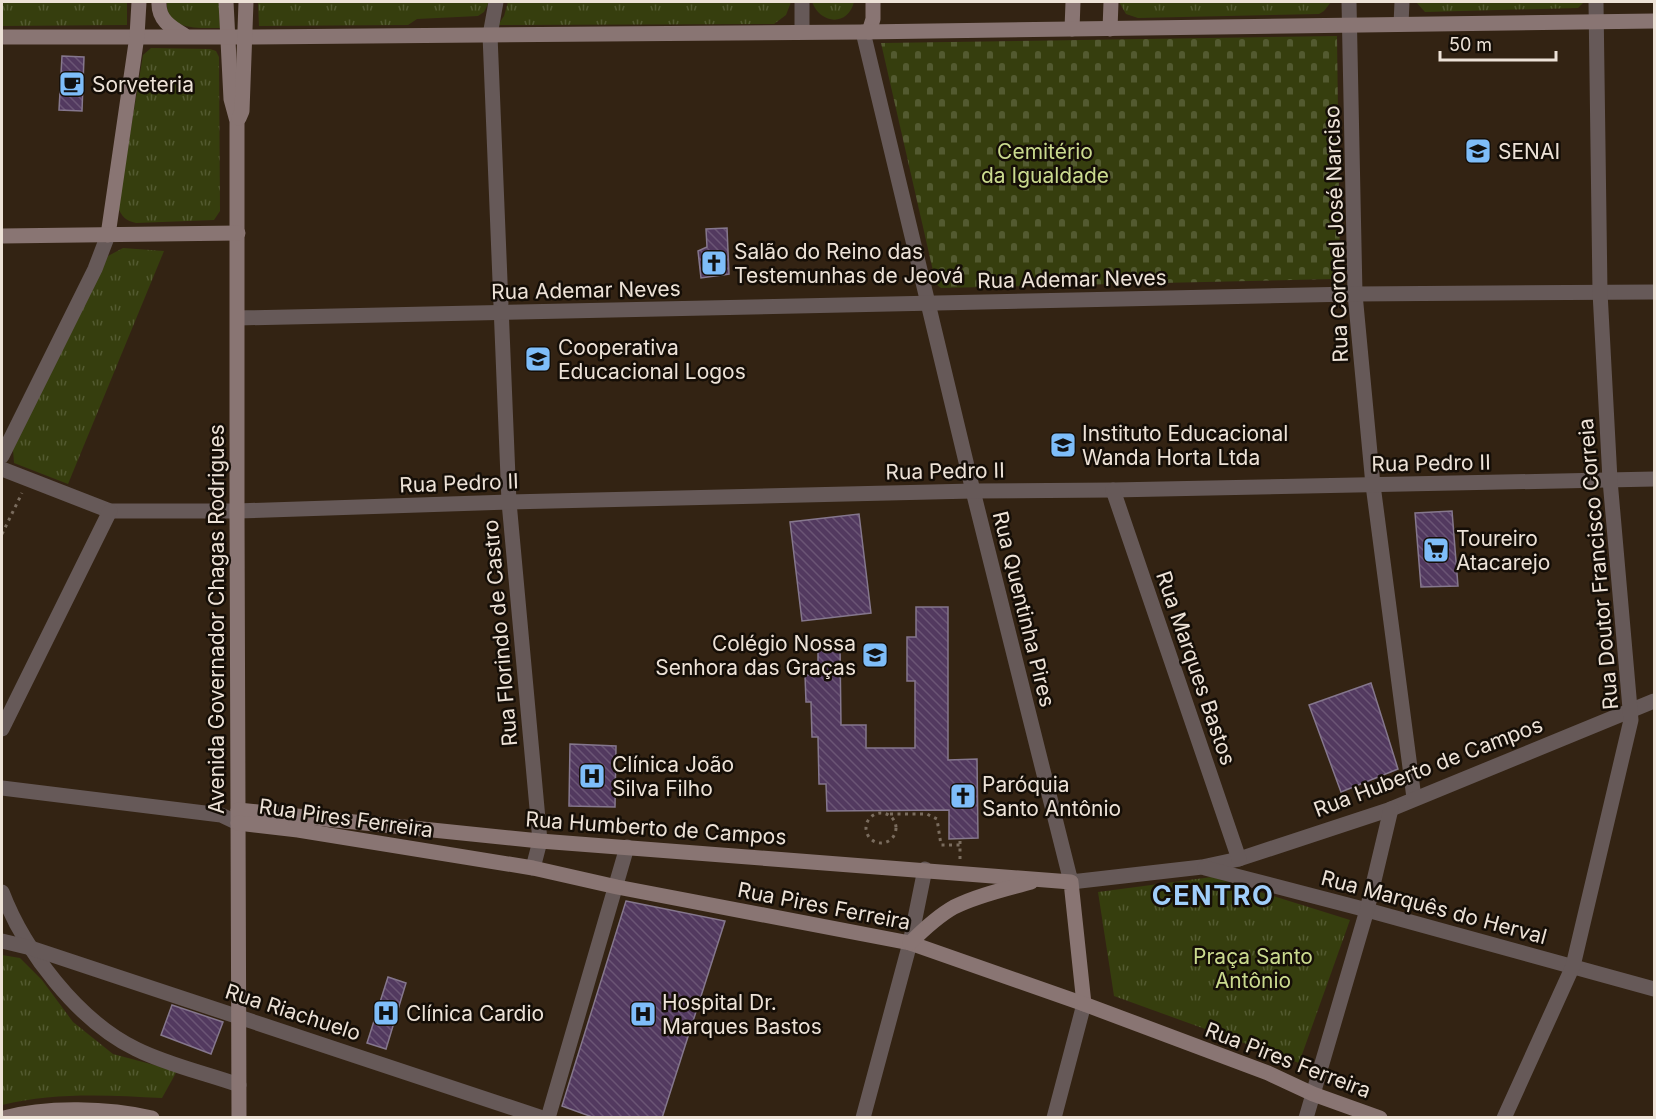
<svg xmlns="http://www.w3.org/2000/svg" width="1656" height="1119" viewBox="0 0 1656 1119" font-family="Inter,sans-serif">
<style>
.grass{fill:url(#grass-tufts)}
.cemetery{fill:url(#cemetery-stones)}
.building{fill:url(#building-back-hatch);stroke:#85778d;stroke-width:1.5}
.lines{fill:none;stroke-linecap:round;stroke-linejoin:round}
.path{stroke:#7a6c5e;stroke-width:3;stroke-dasharray:3 4.5;stroke-linecap:butt}
.street{stroke:#665958;stroke-width:15}
.secondary{stroke:#897573;stroke-width:15}
.labels{text-anchor:middle;dominant-baseline:central;stroke-width:5;stroke-linejoin:round;paint-order:stroke}
.poi-label{font-size:21px;fill:#ede2d7;stroke:#150e07;text-anchor:start}
.park-label{font-size:21px;fill:#cada8e;stroke:#150e07}
.street-label{font-size:21px;fill:#ede2d7;stroke:#150e07}
.district-label{font-size:27px;font-weight:bold;letter-spacing:1.5px;fill:#a0cefb;stroke:#150e07}
</style>
<defs>
<pattern id="grass-tufts" width="24" height="20" patternUnits="userSpaceOnUse" patternTransform="scale(1.5)"><rect width="24" height="20" fill="#363e0e"/><path d="M3 7l-1-3M5 7V3M7 7l1-3M15 17l-1-3M17 17v-4M19 17l1-3" fill="none" stroke="#535a30"/></pattern>
<pattern id="cemetery-stones" width="16" height="16" patternUnits="userSpaceOnUse" patternTransform="scale(1.5)"><rect width="16" height="16" fill="#363e0e"/><path d="M2 7V4a2 2 0 0 1 4 0v3zM10 15v-3a2 2 0 0 1 4 0v3z" fill="#535a30"/></pattern>
<pattern id="building-back-hatch" width="6" height="6" patternUnits="userSpaceOnUse" patternTransform="scale(1.5)"><rect width="6" height="6" fill="#52395f"/><path d="M-1 5l2 2M0 0l6 6M5-1l2 2" fill="none" stroke="#6b5575"/></pattern>
</defs>
<rect width="100%" height="100%" fill="#332313"/>
<g class="grass">
<path d="M2,2H127V25L2,26Z"/>
<path d="M167,2H219L220,28C200,28 165,31 167,2Z"/>
<path d="M258,2H489L484,12L478,16L417,19L408,25L259,26Z"/>
<path d="M508,2H791L786,15L774,24L498,25L504,16Z"/>
<path d="M812,2H854C848,26 821,25 812,2Z"/>
<path d="M1119,2H1331L1324,11L1319,14L1138,18L1126,14Z"/>
<path d="M1416,2H1584L1578,8L1425,12Z"/>
<path d="M151,48L210,49L216,51L219,57L220,211L214,220L136,223C126,221 121,216 118,207L143,55Z"/>
<path d="M123,248L164,251L68,484L14,463L13,450L108,256Z"/>
<path d="M1212,877L1350,920L1299,1063L1114,996L1098,892Z"/>
<path d="M2,955L20,958L42,980L73,1022L113,1054L177,1071L162,1098C109,1095 54,1092 2,1105Z"/>
</g>
<path class="cemetery" d="M1337,36L1340,274L1335,279L941,288L936,284L881,43Z"/>
<g class="building">
<path d="M62,56L84,57L82,111L59,110Z"/>
<path d="M727,228L729,274L701,278L698,251L707,247L706,229Z"/>
<path d="M1452,511L1458,586L1421,587L1415,513Z"/>
<path d="M859,514L871,613L802,621L790,522Z"/>
<path d="M916,607H948V760L977,759L978,838L949,839V810L827,811L826,784H819L818,737H812L811,702H806L805,675H818V648H840L841,725H866V748H915V681H907V637H916Z"/>
<path d="M1371,683L1398,769L1341,792L1309,705Z"/>
<path d="M570,744L616,746L615,807L569,806Z"/>
<path d="M626,901L725,921L662,1118H595L562,1106Z"/>
<path d="M388,977L406,983L386,1049L367,1043Z"/>
<path d="M172,1005L223,1022L211,1054L161,1035Z"/>
</g>
<g class="lines">
<g class="path">
<path d="M2,534L22,493"/>
<circle cx="881" cy="828" r="15"/>
<path d="M890,814H927L937,819L941,845H961"/>
<path d="M960,841V860"/>
</g>
<g class="street">
<path d="M496,2L490,35L509,502L540,841L533,868"/>
<path d="M1349,2L1355,294L1373,485L1414,798"/>
<path d="M1401,24L1402,2"/>
<path d="M802,31V2"/>
<path d="M863,32L973,491L1071,882L1202,867L1239,859L1391,809L1654,701"/>
<path d="M238,318L1355,294L1654,292"/>
<path d="M2,456L95,269L108,235"/>
<path d="M2,469L110,511H237L509,502L973,491L1113,490L1654,479"/>
<path d="M1113,490L1239,859"/>
<path d="M2,729L110,511"/>
<path d="M2,788L221,815L238,823"/>
<path d="M1205,868L1367,910L1654,989"/>
<path d="M2,892C24,950 78,1021 136,1049C168,1065 205,1073 239,1085"/>
<path d="M2,941L31,948L543,1118"/>
<path d="M548,1118L627,847"/>
<path d="M863,1118L910,943L925,869"/>
<path d="M1054,1118L1084,1004"/>
<path d="M1306,1118L1367,910L1391,809"/>
<path d="M1504,1118L1573,966L1631,720L1610,480L1600,292L1596,2"/>
</g>
<g class="secondary">
<path d="M159,2C158,19 170,27 184,35"/>
<path d="M226,2L231,99L237,121V511L239,1118"/>
<path d="M1072,29L1073,2"/>
<path d="M1110,29L1111,2"/>
<path d="M869,32L873,19V2"/>
<path d="M2,37H245L863,32L1654,21"/>
<path d="M239,118L242,111L246,2"/>
<path d="M108,235L137,36L139,2"/>
<path d="M2,236L238,233"/>
<path d="M238,810L540,841L1071,882L1084,1004"/>
<path d="M238,823L298,830L533,868L617,887L910,943L1084,1004L1268,1073L1313,1094L1380,1118"/>
<path d="M910,943C923,930 938,916 954,907C978,895 1006,889 1031,882"/>
<path d="M4,1118C47,1106 109,1108 152,1118"/>
</g>
</g>
<defs>
<symbol id="cafe-square" viewBox="-11 -11 22 22"><rect x="-9" y="-9" width="18" height="18" rx="4" fill="#7ebdf9" stroke="#150e07"/><path d="M-5.5-4.5H6V0H3Q3 3.5 0 3.5H-2.5Q-5.5 3.5-5.5 0ZM3-3.2v2h1.7v-2ZM-6 4.5H4V6H-6Z" fill="#111"/></symbol>
<symbol id="school-square" viewBox="-11 -11 22 22"><rect x="-9" y="-9" width="18" height="18" rx="4" fill="#7ebdf9" stroke="#150e07"/><path d="M0-5L7-2L0 1L-7-2ZM-4 1L0 2.5L4 1V4Q0 6-4 4Z" fill="#111"/></symbol>
<symbol id="church-square" viewBox="-11 -11 22 22"><rect x="-9" y="-9" width="18" height="18" rx="4" fill="#7ebdf9" stroke="#150e07"/><path d="M-1.2-6h2.4v3.5h3.3v2.4h-3.3V6h-2.4V-.1h-3.3v-2.4h3.3Z" fill="#111"/></symbol>
<symbol id="supermarket-square" viewBox="-11 -11 22 22"><rect x="-9" y="-9" width="18" height="18" rx="4" fill="#7ebdf9" stroke="#150e07"/><path d="M-6-5.5h2.5l.6 2H6L4.5 2H-2.5L-4.4-4H-6ZM-1.5 3.2a1.3 1.3 0 1 0 .1 0ZM3 3.2a1.3 1.3 0 1 0 .1 0Z" fill="#111"/></symbol>
<symbol id="hospital-square" viewBox="-11 -11 22 22"><rect x="-9" y="-9" width="18" height="18" rx="4" fill="#7ebdf9" stroke="#150e07"/><path d="M-5-5h3v3.5h4V-5h3V5h-3V1.5h-4V5h-3Z" fill="#111"/></symbol>
</defs>
<g fill-rule="evenodd">
<use href="#cafe-square" x="57" y="69" width="30" height="30"/>
<use href="#school-square" x="1463" y="136" width="30" height="30"/>
<use href="#church-square" x="699" y="248" width="30" height="30"/>
<use href="#school-square" x="523" y="344" width="30" height="30"/>
<use href="#school-square" x="1048" y="430" width="30" height="30"/>
<use href="#supermarket-square" x="1421" y="535" width="30" height="30"/>
<use href="#school-square" x="860" y="640" width="30" height="30"/>
<use href="#hospital-square" x="577" y="761" width="30" height="30"/>
<use href="#church-square" x="948" y="781" width="30" height="30"/>
<use href="#hospital-square" x="371" y="998" width="30" height="30"/>
<use href="#hospital-square" x="628" y="999" width="30" height="30"/>
</g>
<g class="labels">
<g class="poi-label">
<text x="92" y="84">Sorveteria</text>
<text x="1498" y="151">SENAI</text>
<text x="734" y="251">Salão do Reino das<tspan x="734" dy="24">Testemunhas de Jeová</tspan></text>
<text x="558" y="347">Cooperativa<tspan x="558" dy="24">Educacional Logos</tspan></text>
<text x="1082" y="433">Instituto Educacional<tspan x="1082" dy="24">Wanda Horta Ltda</tspan></text>
<text x="1456" y="538">Toureiro<tspan x="1456" dy="24">Atacarejo</tspan></text>
<text x="856" y="643" text-anchor="end">Colégio Nossa<tspan x="856" dy="24">Senhora das Graças</tspan></text>
<text x="612" y="764">Clínica João<tspan x="612" dy="24">Silva Filho</tspan></text>
<text x="982" y="784">Paróquia<tspan x="982" dy="24">Santo Antônio</tspan></text>
<text x="662" y="1002">Hospital Dr.<tspan x="662" dy="24">Marques Bastos</tspan></text>
<text x="406" y="1013">Clínica Cardio</text>
</g>
<g class="park-label">
<text x="1045" y="151">Cemitério<tspan x="1045" dy="24">da Igualdade</tspan></text>
<text x="1253" y="956">Praça Santo<tspan x="1253" dy="24">Antônio</tspan></text>
</g>
<g class="street-label">
<text transform="translate(1336 234) rotate(-92)">Rua Coronel José Narciso</text>
<text transform="translate(1072 279) rotate(-1)">Rua Ademar Neves</text>
<text transform="translate(586 290) rotate(-1)">Rua Ademar Neves</text>
<text transform="translate(1431 463) rotate(-1)">Rua Pedro II</text>
<text transform="translate(945 471) rotate(-1)">Rua Pedro II</text>
<text transform="translate(459 483) rotate(-2)">Rua Pedro II</text>
<text transform="translate(1598 564) rotate(-95)">Rua Doutor Francisco Correia</text>
<text transform="translate(1024 609) rotate(76)">Rua Quentinha Pires</text>
<text transform="translate(216 619) rotate(-90)">Avenida Governador Chagas Rodrigues</text>
<text transform="translate(500 633) rotate(-95)">Rua Florindo de Castro</text>
<text transform="translate(1196 668) rotate(71)">Rua Marques Bastos</text>
<text transform="translate(1428 767) rotate(-21)">Rua Huberto de Campos</text>
<text transform="translate(346 818) rotate(8)">Rua Pires Ferreira</text>
<text transform="translate(656 828) rotate(4)">Rua Humberto de Campos</text>
<text transform="translate(824 906) rotate(11)">Rua Pires Ferreira</text>
<text transform="translate(1434 907) rotate(15)">Rua Marquês do Herval</text>
<text transform="translate(293 1012) rotate(18)">Rua Riachuelo</text>
<text transform="translate(1288 1060) rotate(21)">Rua Pires Ferreira</text>
</g>
<g class="district-label">
<text x="1213" y="895">CENTRO</text>
</g>
</g>
<rect width="1656" height="1119" fill="none" stroke="#ede2d7" stroke-width="6"/>
<path d="M1440 51v9h116v-9" fill="none" stroke="#ede2d7" stroke-width="3"/>
<text x="1449" y="51" font-size="18" fill="#ede2d7" stroke="#150e07" stroke-width="4.5" paint-order="stroke">50 m</text>
</svg>
